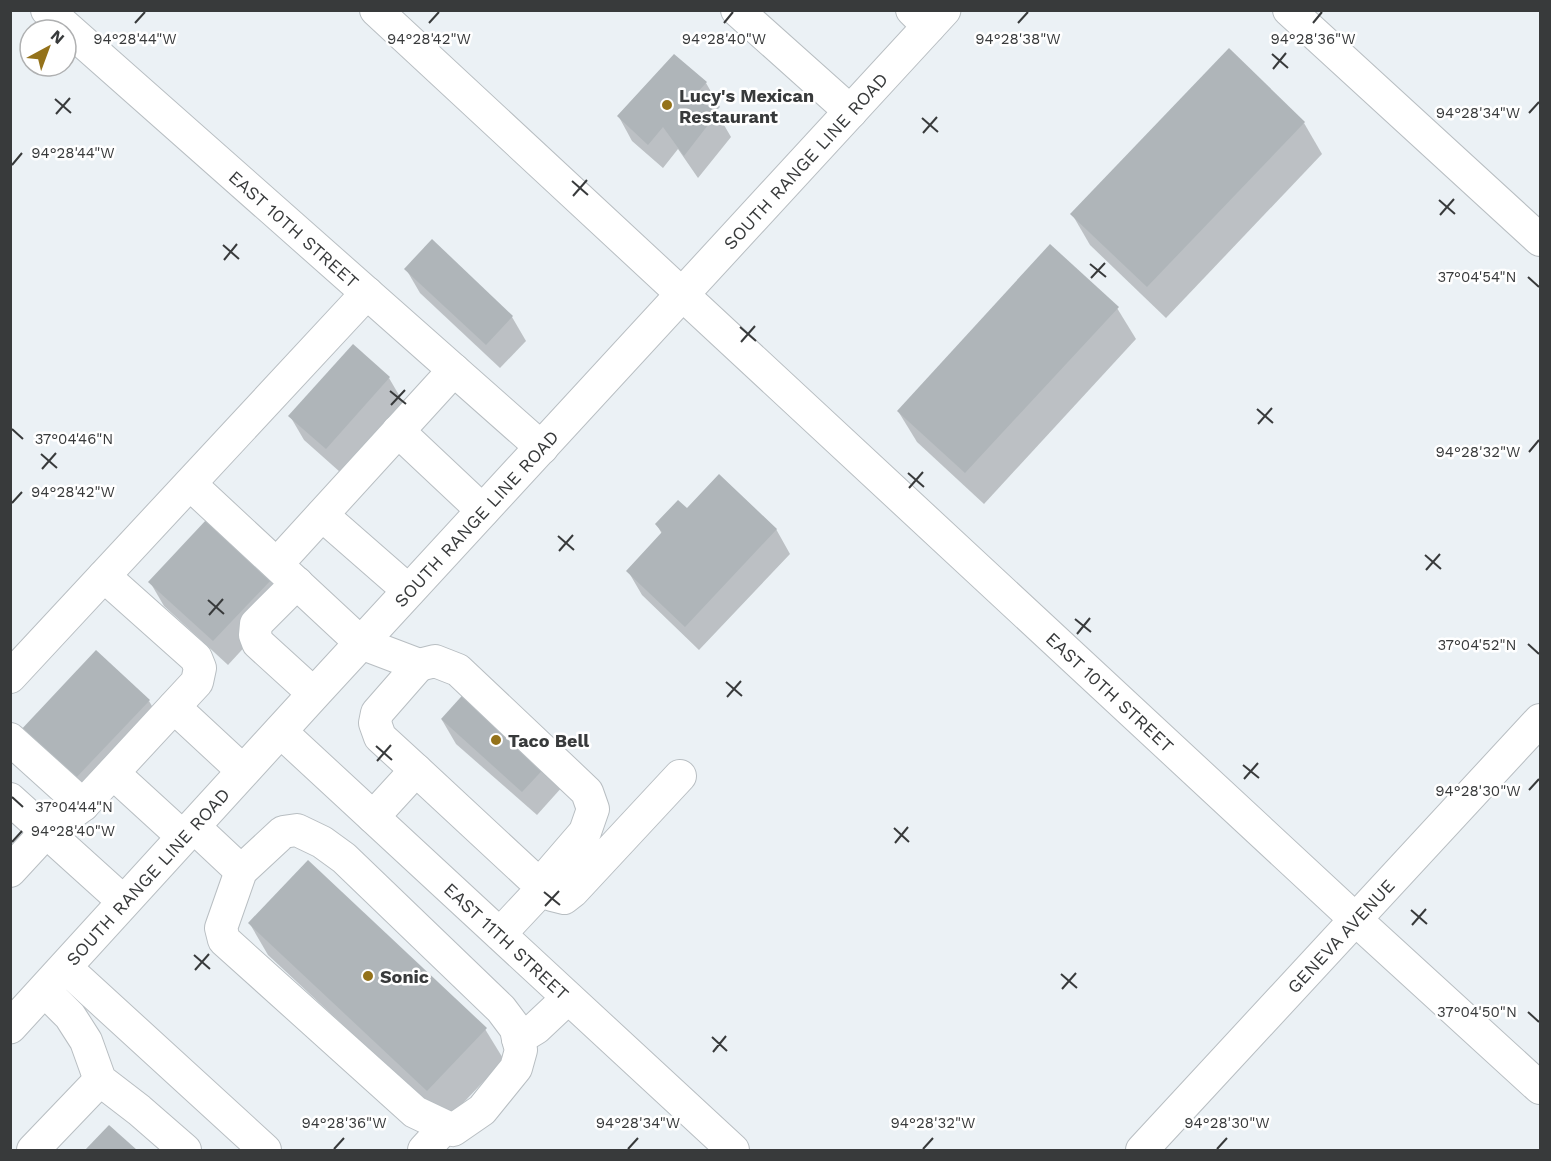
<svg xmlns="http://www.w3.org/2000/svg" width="1551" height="1161" viewBox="0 0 1551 1161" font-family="'Work Sans',sans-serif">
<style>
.shadow{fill:#0003}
.building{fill:#afb5b9}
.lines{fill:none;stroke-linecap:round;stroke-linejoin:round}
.minor-casing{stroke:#b8bec2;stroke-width:34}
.major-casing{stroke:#b8bec2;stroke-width:35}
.minor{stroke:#fff;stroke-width:32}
.major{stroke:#fff;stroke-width:33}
.ticks{fill:none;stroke:#383a3b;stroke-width:2}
.poi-dot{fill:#94721a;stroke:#fff;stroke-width:2}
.labels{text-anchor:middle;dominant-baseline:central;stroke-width:5;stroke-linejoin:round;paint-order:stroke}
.poi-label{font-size:18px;font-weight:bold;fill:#383a3b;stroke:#fff;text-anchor:start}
.street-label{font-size:18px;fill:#383a3b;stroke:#fff}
.ticks-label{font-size:15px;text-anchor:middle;fill:#383a3b;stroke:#fff;stroke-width:5;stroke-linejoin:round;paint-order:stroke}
</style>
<rect width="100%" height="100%" fill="#ebf1f5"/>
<g class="shadow">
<path d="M706,83L720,107L715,112L717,113L731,137L698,178L678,149L663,168L632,141L619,117Z"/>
<path d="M1304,123L1322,154L1166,318L1090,245L1072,214Z"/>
<path d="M406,269L512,317L526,341L500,368L420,293Z"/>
<path d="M1117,308L1136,339L984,504L917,442L898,411Z"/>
<path d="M389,378L403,402L340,472L304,440L290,416Z"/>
<path d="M687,510L776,529L790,554L699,650L642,595L628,571L662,534L657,525Z"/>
<path d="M270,579L284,604L228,665L164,606L150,582Z"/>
<path d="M469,690L563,786L537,815L456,744L442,720Z"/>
<path d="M149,701L163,725L87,805L35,756Z"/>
<path d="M250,924L485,1029L504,1060L446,1121L268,955Z"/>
<path d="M110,1127L135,1150H87Z"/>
</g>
<g class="building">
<path d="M1229,48L1305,122L1147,287L1070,214Z"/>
<path d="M674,54L707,82L693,97L718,112L684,156L663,127L648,145L617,116Z"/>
<path d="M432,239L513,316L486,345L404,269Z"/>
<path d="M1050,244L1119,307L965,473L897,411Z"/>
<path d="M353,344L390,377L326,449L288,416Z"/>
<path d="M719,474L777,529L685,627L626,571L662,532L655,524L678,500L687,508Z"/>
<path d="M207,519L272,579L213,641L148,582Z"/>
<path d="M96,650L150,700L72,782L19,732Z"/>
<path d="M469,688L551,761L522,792L441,719Z"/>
<path d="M308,860L487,1028L427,1091L248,923Z"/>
<path d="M109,1125L137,1150H85Z"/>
</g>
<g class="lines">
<defs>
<g id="minor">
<path id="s1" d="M47,10L542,448"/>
<path id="s2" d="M376,10L1355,919L1540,1088"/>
<path d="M737,10L851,112"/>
<path d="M912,10L929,27"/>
<path d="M1289,10L1540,240"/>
<path d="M398,431L483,511"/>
<path d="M190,484L361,643L419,665L377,713L375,723L380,737L416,770"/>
<path d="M322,515L409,591"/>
<path d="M277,564L454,370"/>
<path d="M297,583L256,624L255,635L258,643L314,694"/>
<path d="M419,665L435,661L458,670L587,792L593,809L585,832L547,876L543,888L552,895L564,898L573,891L680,776"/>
<path d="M10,677L367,293"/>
<path d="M174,707L243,771"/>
<path id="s3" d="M280,731L733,1150"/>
<path d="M10,739L83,805"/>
<path d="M113,773L183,837"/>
<path d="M10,799L124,902"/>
<path d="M373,817L416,770L543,888L500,934"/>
<path d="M193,826L241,871"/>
<path d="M297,830L322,842L344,858L501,1009L516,1029L518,1039L521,1050L516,1068L482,1110L453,1130L415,1112L224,940L221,928L241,871L283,832Z"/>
<path d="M10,871L46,832L83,805L197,682L200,668L196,658L104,576"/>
<path d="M65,967L265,1150"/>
<path d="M44,990L70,1016L86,1041L100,1080L139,1110L185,1150"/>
<path d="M518,1039L536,1028L568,998"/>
<path d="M33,1150L100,1080"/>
<path d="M424,1150L445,1127"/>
<path id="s4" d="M1142,1150L1540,720"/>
</g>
<g id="major">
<path id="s5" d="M10,1027L314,694L944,10"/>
</g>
</defs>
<use href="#minor" class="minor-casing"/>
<use href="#major" class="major-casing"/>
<use href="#minor" class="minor"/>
<use href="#major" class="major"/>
</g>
<path class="ticks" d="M135,23L145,12M429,23L439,12M724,23L733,12M1018,23L1028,12M1313,23L1322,12M1272,54L1288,68M1273,69L1286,53M55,99L71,113M1529,113L1539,102M56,114L70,98M922,118L938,132M923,133L937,117M12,165L22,153M572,181L588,195M573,196L587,180M1439,200L1455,214M1440,215L1454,199M223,245L239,259M224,260L237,244M1090,264L1106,277M1528,277L1539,287M1091,278L1105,263M740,327L756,341M741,342L755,326M390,391L406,404M391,405L405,390M1257,409L1273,423M1258,424L1272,408M12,429L23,439M1529,452L1539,440M41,454L57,468M42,469L56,453M908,473L924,487M909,488L923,472M12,503L22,492M558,536L574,550M559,551L573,535M1425,555L1441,569M1426,570L1440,554M208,600L224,614M209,615L223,599M1075,619L1091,632M1077,634L1090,618M1528,644L1539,654M726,682L742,696M727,697L741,681M376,746L392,760M377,761L391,745M1243,765L1259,778M1244,779L1258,763M1529,790L1539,779M12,797L23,807M894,828L909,842M12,842L22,831M895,843L908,827M544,892L560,905M545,906L559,891M1411,910L1427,924M1412,925L1426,909M194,955L210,969M195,970L209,954M1061,974L1077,988M1062,989L1076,973M1528,1012L1539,1022M712,1037L727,1051M713,1052L726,1036M334,1149L344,1138M628,1149L638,1138M923,1149L933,1138M1217,1149L1227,1138"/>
<g class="poi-dot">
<circle cx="667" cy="105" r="6"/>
<circle cx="496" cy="740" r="6"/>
<circle cx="368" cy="976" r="6"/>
</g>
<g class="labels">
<g class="poi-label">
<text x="679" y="95">Lucy's Mexican<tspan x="679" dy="21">Restaurant</tspan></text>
<text x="508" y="740">Taco Bell</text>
<text x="380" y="976">Sonic</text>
</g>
<g class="street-label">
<text stroke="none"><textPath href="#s5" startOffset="1176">SOUTH RANGE LINE ROAD</textPath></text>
<text stroke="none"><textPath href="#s1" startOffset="330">EAST 10TH STREET</textPath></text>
<text stroke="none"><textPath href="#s5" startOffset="690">SOUTH RANGE LINE ROAD</textPath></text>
<text stroke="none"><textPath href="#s2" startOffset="1002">EAST 10TH STREET</textPath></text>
<text stroke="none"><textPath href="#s5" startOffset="204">SOUTH RANGE LINE ROAD</textPath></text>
<text stroke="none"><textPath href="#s4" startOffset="292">GENEVA AVENUE</textPath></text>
<text stroke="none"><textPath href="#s3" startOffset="309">EAST 11TH STREET</textPath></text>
</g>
</g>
<g class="ticks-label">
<text x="135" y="44">94°28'44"W</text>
<text x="429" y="44">94°28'42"W</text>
<text x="724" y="44">94°28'40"W</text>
<text x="1018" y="44">94°28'38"W</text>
<text x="1313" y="44">94°28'36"W</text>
<text x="1478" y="118">94°28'34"W</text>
<text x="73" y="158">94°28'44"W</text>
<text x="1477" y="282">37°04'54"N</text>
<text x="74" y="444">37°04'46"N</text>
<text x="1478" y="457">94°28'32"W</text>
<text x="73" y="497">94°28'42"W</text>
<text x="1477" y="650">37°04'52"N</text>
<text x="1478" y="796">94°28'30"W</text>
<text x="74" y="812">37°04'44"N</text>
<text x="73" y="836">94°28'40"W</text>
<text x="1477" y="1017">37°04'50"N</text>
<text x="344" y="1128">94°28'36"W</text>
<text x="638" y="1128">94°28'34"W</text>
<text x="933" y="1128">94°28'32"W</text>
<text x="1227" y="1128">94°28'30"W</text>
</g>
<rect width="1551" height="1161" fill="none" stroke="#383a3b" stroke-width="24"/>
<g transform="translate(48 48) rotate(41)"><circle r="28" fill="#ffffff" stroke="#afb0b1" stroke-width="1.5"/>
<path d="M0-4.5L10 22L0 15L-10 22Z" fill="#94721a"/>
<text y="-9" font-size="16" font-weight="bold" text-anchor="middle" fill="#383a3b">N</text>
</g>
</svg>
